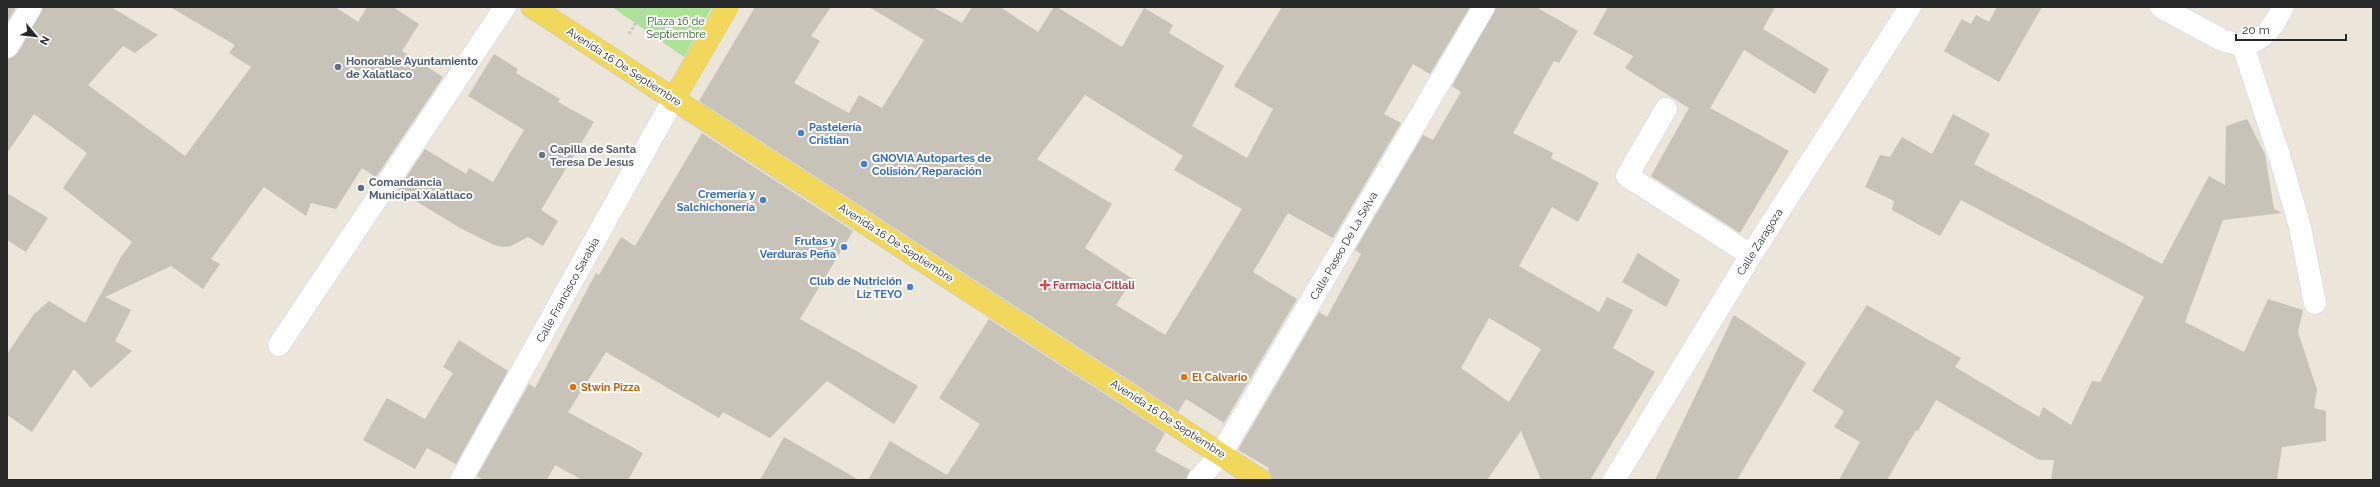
<svg xmlns="http://www.w3.org/2000/svg" width="2380" height="487" viewBox="0 0 2380 487" font-family="Raleway,sans-serif">
<style>
.green{fill:#abe396}
.building{fill:#c7c3b9;fill-rule:evenodd}
.lines{fill:none;stroke-linecap:round;stroke-linejoin:round}
.minor-casing{stroke:#d0d2e2;stroke-width:23}
.major-casing{stroke:#c7c7c7;stroke-width:23}
.path{stroke:#c7c7c7;stroke-width:2.5;stroke-dasharray:3 2;stroke-linecap:butt}
.minor{stroke:#fff;stroke-width:22}
.major{stroke:#f1d85a;stroke-width:22}
.service-dot{fill:#5c6f8a;stroke:#fff;stroke-width:1.5}
.shop-dot{fill:#3f7fe0;stroke:#fff;stroke-width:1.5}
.worship-dot{fill:#6b7280;stroke:#fff;stroke-width:1.5}
.health-dot{fill:#e0444e;stroke:#fff;stroke-width:1.5}
.food-dot{fill:#e8710a;stroke:#fff;stroke-width:1.5}
.labels{text-anchor:middle;dominant-baseline:central;stroke-width:4;stroke-linejoin:round;paint-order:stroke}
.park-label{font-size:11px;fill:#246619;stroke:#fff}
.service-label{font-size:11px;font-weight:bold;fill:#4e5e75;stroke:#fff;text-anchor:start}
.street-label{font-size:11px;fill:#292929;stroke:#fff}
.shop-label{font-size:11px;font-weight:bold;fill:#366cbe;stroke:#fff;text-anchor:end}
.worship-label{font-size:11px;font-weight:bold;fill:#5b616d;stroke:#fff;text-anchor:start}
.health-label{font-size:11px;font-weight:bold;fill:#be3a42;stroke:#fff;text-anchor:start}
.food-label{font-size:11px;font-weight:bold;fill:#c56008;stroke:#fff;text-anchor:start}
</style>
<rect width="100%" height="100%" fill="#ebe5da"/>
<path class="green" d="M612,7H712L684,57Z"/>
<g class="building">
<path d="M7,7H16L7,23Z"/>
<path d="M43,7H111L158,35L135,53L123,46L88,85L185,156L251,67L229,53L235,45L170,7H335L358,22L367,7H393L419,24L402,51L443,77L376,177L362,168L336,209L311,203L306,216L264,187L211,259L220,264L203,289L171,266L105,297L131,310L115,341L132,351L91,388L74,369L32,432L7,415V354L34,314L49,301L85,323L121,257L132,242L63,188L87,153L34,114L7,153V59L18,53Z"/>
<path d="M755,7H831L811,36L820,41L794,83L849,113L859,95L882,108L924,40L869,7H933L962,23L972,7H1000L1038,32L1054,7H1057L1122,47L1144,8L1173,25L1169,33L1224,66L1192,126L1247,158L1273,109L1234,86L1282,7H1470L1430,74L1413,64L1384,114L1401,123L1333,238L1288,213L1253,272L1297,299L1224,423L1186,399L1178,412L699,101ZM1085,95L1183,156L1174,170L1242,209L1165,335L1116,305L1133,279L1085,248L1112,204L1037,159Z"/>
<path d="M1496,7H1536L1578,31L1559,63L1554,61L1513,133L1553,153L1551,158L1599,183L1578,222L1552,207L1519,266L1599,312L1607,297L1633,310L1613,348L1655,372L1590,480H1541L1521,431L1487,480H1272L1268,470L1269,468L1238,450L1319,312L1327,317L1361,254L1355,250L1423,135L1433,140L1461,92L1452,86ZM1489,318L1541,349L1509,402L1461,368Z"/>
<path d="M1608,7H1775L1763,29L1829,69L1815,94L1744,50L1710,108L1789,151L1740,233L1651,176L1689,108L1625,68L1633,56L1593,34Z"/>
<path d="M1997,7H2042L1999,82L1944,51L1962,19L1971,24L1976,15L1989,22Z"/>
<path d="M494,54L518,69L516,73L560,99L558,102L594,122L541,210L558,221L543,246L528,237L511,246L503,247L494,245L460,228L398,190L425,149L466,174L469,168L493,182L524,130L468,96Z"/>
<path d="M1953,114L1990,134L1974,164L2162,264L2209,176L2225,185L2226,126L2247,119L2265,154L2274,209L2282,213L2223,220L2185,322L2244,352L2268,299L2303,310L2298,332L2317,390L2314,408L2326,411V441L2282,447L2277,480H2051L2054,460H2039L1936,400L1918,431L1916,430L1887,480H1839L1860,442L1834,427L1844,411L1812,391L1867,305L1961,358L1955,367L2039,417L2043,407L2071,425L2092,381L2100,382L2144,297L1961,200L1940,236L1892,210L1894,201L1865,187L1880,155L1890,157L1902,137L1932,154Z"/>
<path d="M702,133L853,231L800,319L918,386L894,424L827,381L770,438L723,412L719,418L606,352L568,412L643,453L628,480H582L555,465L547,480H484L477,476L529,384L535,388L596,273L599,275L621,237L635,246Z"/>
<path d="M7,193L48,218L26,252L7,240Z"/>
<path d="M1638,253L1680,280L1666,307L1622,282Z"/>
<path d="M1734,315L1806,363L1737,480H1655Z"/>
<path d="M989,319L1165,433L1155,451L1190,470L1186,480H868L890,441L947,475L980,424L939,398Z"/>
<path d="M459,340L508,371L456,464L427,448L415,469L363,440L387,398L425,419L453,373L443,367Z"/>
<path d="M784,437L859,480H760Z"/>
</g>
<g class="lines">
<defs>
<g id="minor">
<path d="M2161,7L2222,40L2243,46"/>
<path d="M2243,46L2280,158L2300,227L2315,303"/>
<path d="M2243,46C2266,38 2272,29 2283,7"/>
<path d="M7,47L31,7"/>
<path d="M1666,109L1627,176L1751,255"/>
<path d="M279,345L505,7"/>
<path d="M461,480L673,100"/>
<path d="M1198,480L1221,454L1484,7"/>
<path d="M1614,480L1751,255L1910,7"/>
</g>
<g id="major">
<path d="M532,7L1260,480"/>
<path d="M673,100L727,7"/>
</g>
</defs>
<use href="#minor" class="minor-casing"/>
<use href="#major" class="major-casing"/>
<path class="path" d="M629,34L645,7"/>
<use href="#minor" class="minor"/>
<use href="#major" class="major"/>
</g>
<g class="service-dot">
<circle cx="338" cy="67" r="4"/>
<circle cx="361" cy="188" r="4"/>
</g>
<g class="shop-dot">
<circle cx="801" cy="133" r="4"/>
<circle cx="864" cy="164" r="4"/>
<circle cx="763" cy="200" r="4"/>
<circle cx="844" cy="247" r="4"/>
<circle cx="910" cy="287" r="4"/>
</g>
<circle class="worship-dot" cx="542" cy="155" r="4"/>
<path class="health-dot" d="M1043 279h4v4h4v4h-4v4h-4v-4h-4v-4h4z"/>
<g class="food-dot">
<circle cx="1184" cy="377" r="4"/>
<circle cx="573" cy="387" r="4"/>
</g>
<g class="labels">
<g class="park-label">
<text x="676" y="21">Plaza 16 de<tspan x="676" dy="13">Septiembre</tspan></text>
</g>
<g class="service-label">
<text x="346" y="61">Honorable Ayuntamiento<tspan x="346" dy="13">de Xalatlaco</tspan></text>
<text x="369" y="182">Comandancia<tspan x="369" dy="13">Municipal Xalatlaco</tspan></text>
</g>
<g class="street-label">
<text transform="translate(624 67) rotate(33)">Avenida 16 De Septiembre</text>
<text transform="translate(1760 242) rotate(-58)">Calle Zaragoza</text>
<text transform="translate(896 243) rotate(33)">Avenida 16 De Septiembre</text>
<text transform="translate(1344 246) rotate(-60)">Calle Paseo De La Selva</text>
<text transform="translate(568 290) rotate(-61)">Calle Francisco Sarabia</text>
<text transform="translate(1168 419) rotate(33)">Avenida 16 De Septiembre</text>
</g>
<g class="shop-label">
<text x="809" y="127" text-anchor="start">Pastelería<tspan x="809" dy="13">Cristian</tspan></text>
<text x="872" y="158" text-anchor="start">GNOVIA Autopartes de<tspan x="872" dy="13">Colisión/Reparación</tspan></text>
<text x="755" y="194">Cremería y<tspan x="755" dy="13">Salchichonería</tspan></text>
<text x="836" y="241">Frutas y<tspan x="836" dy="13">Verduras Peña</tspan></text>
<text x="902" y="281">Club de Nutrición<tspan x="902" dy="13">Liz TEYO</tspan></text>
</g>
<g class="worship-label">
<text x="550" y="149">Capilla de Santa<tspan x="550" dy="13">Teresa De Jesus</tspan></text>
</g>
<g class="health-label">
<text x="1053" y="285">Farmacia Citlali</text>
</g>
<g class="food-label">
<text x="1192" y="377">El Calvario</text>
<text x="581" y="387">Stwin Pizza</text>
</g>
</g>
<rect width="2380" height="487" fill="none" stroke="#292929" stroke-width="16"/>
<g transform="translate(36 36) rotate(118)" stroke="#ffffff" stroke-width="3" paint-order="stroke">
<path d="M0-3L7 15L0 10L-7 15Z" fill="#292929"/>
<text y="-6" font-size="11" font-weight="bold" text-anchor="middle" fill="#292929">N</text>
</g>
<path d="M2236 34v6h110v-6" fill="none" stroke="#292929" stroke-width="2"/>
<text x="2242" y="34" font-size="12" fill="#292929" stroke="#ffffff" stroke-width="3" paint-order="stroke">20 m</text>
</svg>
